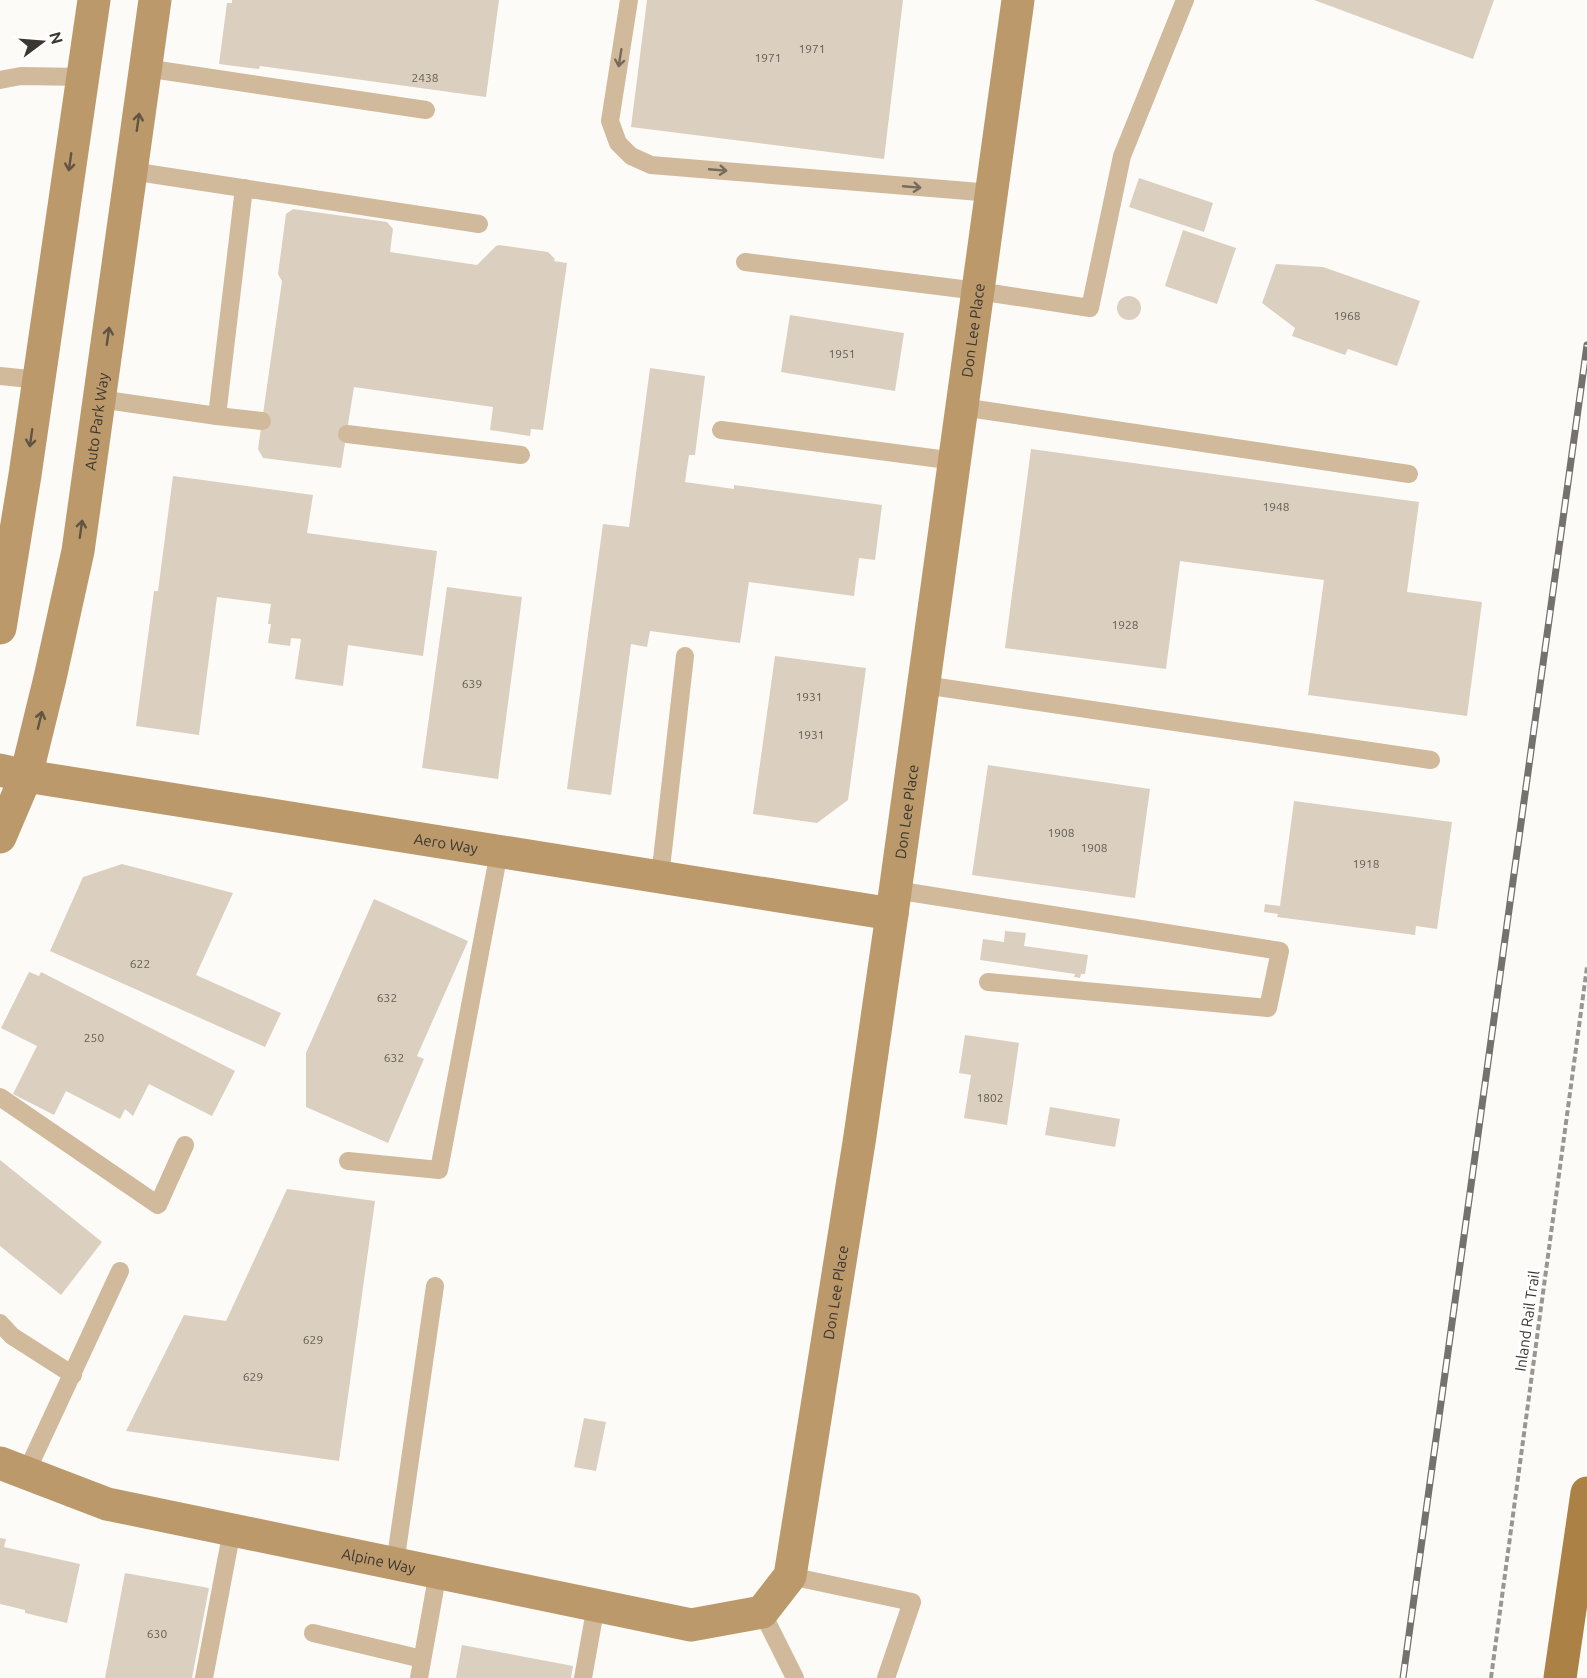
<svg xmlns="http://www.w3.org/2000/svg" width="1587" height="1678" viewBox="0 0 1587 1678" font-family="Ubuntu,sans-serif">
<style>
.building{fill:#dbcfbf}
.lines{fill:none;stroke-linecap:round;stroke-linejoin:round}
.path{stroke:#999691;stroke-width:4;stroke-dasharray:6 3;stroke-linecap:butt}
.lane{stroke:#d1b99b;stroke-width:18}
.secondary{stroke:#bb996b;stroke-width:33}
.primary{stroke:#ab8146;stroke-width:33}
.rail-casing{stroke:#75716c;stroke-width:7}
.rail{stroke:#fff;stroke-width:4.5;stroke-dasharray:14;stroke-linecap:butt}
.oneway{stroke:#776a5b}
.oneway2{stroke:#615442}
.labels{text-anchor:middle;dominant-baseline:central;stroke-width:6;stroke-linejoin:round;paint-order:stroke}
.number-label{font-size:12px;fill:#635c54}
.street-label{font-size:15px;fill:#3b3630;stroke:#fff}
</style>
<rect width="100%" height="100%" fill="#fdfbf8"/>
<g class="building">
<path d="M232,0H499L486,97L260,66L259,69L219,64L227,3H232Z"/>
<path d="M647,0H903L884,159L631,127Z"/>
<path d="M1314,0H1494L1473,59Z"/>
<path d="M1139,178L1213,203L1204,232L1129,207Z"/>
<path d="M293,209L387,222L393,229L390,252L477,265L496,246L499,245L548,252L555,259L554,261L567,263L543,430L531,429L530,436L490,430L493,407L354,387L341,468L263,458L258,449L282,281L278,274L286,214Z"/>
<path d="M1183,230L1236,248L1217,304L1165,286Z"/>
<path d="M1276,264L1323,267L1420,301L1397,366L1348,349L1345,355L1292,336L1295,328L1262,303Z"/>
<circle cx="1129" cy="308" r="12"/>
<path d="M790,315L904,333L895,391L781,372Z"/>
<path d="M650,368L705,376L695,455H689L685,482L734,489V485L882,505L875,560L859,558L854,596L749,582L740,643L650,631L647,647L631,644L611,795L567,789L603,524L629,527Z"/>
<path d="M1031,449L1419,502L1407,592L1482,602L1467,716L1308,695L1324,580L1180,561L1166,669L1005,648Z"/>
<path d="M173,476L313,495L307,533L437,551L423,656L348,645L343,686L295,679L301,639L291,638L290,646L268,643L271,624H268L271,604L217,597L199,735L136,726L154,591H158Z"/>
<path d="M447,587L522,597L498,779L422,768Z"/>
<path d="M775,656L866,668L848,800L817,823L753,814Z"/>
<path d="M988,765L1150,789L1135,898L972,875Z"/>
<path d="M1294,801L1452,822L1437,929L1416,926L1415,935L1277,917L1278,914L1264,912L1265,904L1280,906Z"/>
<path d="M122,864L233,893L196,975L281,1013L265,1047L50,951L83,877Z"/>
<path d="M374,899L468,941L417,1056L424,1059L388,1143L306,1107V1053Z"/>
<path d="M1005,931L1026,933L1024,946L1088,955L1085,974H1081L1080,978L1074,977L1075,974L980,960L983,939L1004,942Z"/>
<path d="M29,972L39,976L41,972L235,1071L212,1116L149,1084L133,1116L125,1109L120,1119L66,1091L54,1115L13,1094L37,1046L1,1028Z"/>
<path d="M965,1035L1019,1043L1007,1125L964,1118L971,1075L959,1073Z"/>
<path d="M1050,1107L1120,1119L1115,1147L1045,1135Z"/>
<path d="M0,1160L102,1242L61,1295L0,1246Z"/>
<path d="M287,1189L375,1201L339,1461L126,1431L184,1315L226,1321Z"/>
<path d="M584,1418L606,1422L596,1471L574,1467Z"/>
<path d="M0,1538L6,1539L4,1547L80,1564L67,1623L25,1613V1610L0,1604Z"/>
<path d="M125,1573L209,1588L192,1678H105Z"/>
<path d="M462,1645L573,1666L571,1678H456Z"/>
</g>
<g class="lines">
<path class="path" d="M1491,1678L1587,967"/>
<g class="lane">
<path d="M629,0L610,121L618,143L631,156L651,165L992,193"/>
<path d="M145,68L426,110"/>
<path d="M0,80L21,76L83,77"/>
<path d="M131,171L479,224"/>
<path d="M745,262L978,291L1090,308L1122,156L1185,0"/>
<path d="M0,376L39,380"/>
<path d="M99,399L217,416L244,188"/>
<path d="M962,407L1409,474"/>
<path d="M217,416L262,421"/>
<path d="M721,430L955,461"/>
<path d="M347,434L521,455"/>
<path d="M924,685L1431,760"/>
<path d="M660,877L685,656"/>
<path d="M895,890L1280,951L1268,1008L988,982"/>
<path d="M0,1097L158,1205L185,1145"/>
<path d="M348,1161L439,1170L499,852"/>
<path d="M0,1323L12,1336L73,1375"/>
<path d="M26,1473L120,1271"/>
<path d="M395,1564L435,1286"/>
<path d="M790,1576L912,1602L886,1678"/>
<path d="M762,1612L795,1678"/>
<path d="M313,1633L422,1659"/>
<path d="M204,1678L232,1530"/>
<path d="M419,1678L438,1572"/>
<path d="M583,1678L596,1605"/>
</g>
<g class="secondary">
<path d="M0,628L25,475L94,0"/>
<path id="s1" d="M0,770L26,776L892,914"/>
<path id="s2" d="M0,837L26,776L50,678L78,551L155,0"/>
<path id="s3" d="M0,1463L107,1504L691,1625L762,1612L790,1576L860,1136L892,914L1018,0"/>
</g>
<path class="primary" d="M1560,1678L1587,1493"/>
<defs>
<path id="rail" d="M1403,1678L1587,345"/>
</defs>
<use href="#rail" class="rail-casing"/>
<use href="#rail" class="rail"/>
</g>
<defs><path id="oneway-shaft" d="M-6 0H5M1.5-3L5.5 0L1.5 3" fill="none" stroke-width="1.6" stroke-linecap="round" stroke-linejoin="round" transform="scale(1.5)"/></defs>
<g class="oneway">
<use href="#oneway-shaft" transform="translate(620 58) rotate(99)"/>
<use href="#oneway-shaft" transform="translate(718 170) rotate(5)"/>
<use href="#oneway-shaft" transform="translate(912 187) rotate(5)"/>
</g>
<g class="oneway2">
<use href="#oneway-shaft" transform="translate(138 122) rotate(-82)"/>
<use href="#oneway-shaft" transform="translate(70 162) rotate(98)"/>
<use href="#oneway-shaft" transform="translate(108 336) rotate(-82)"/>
<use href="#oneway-shaft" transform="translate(31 438) rotate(98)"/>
<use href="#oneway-shaft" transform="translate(81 529) rotate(-82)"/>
<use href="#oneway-shaft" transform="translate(40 720) rotate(-76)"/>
</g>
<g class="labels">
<g class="number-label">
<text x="812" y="48">1971</text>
<text x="768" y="57">1971</text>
<text x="425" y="77">2438</text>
<text x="1347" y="315">1968</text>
<text x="842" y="353">1951</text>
<text x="1276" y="506">1948</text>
<text x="1125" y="624">1928</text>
<text x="472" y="683">639</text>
<text x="809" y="696">1931</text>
<text x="811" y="734">1931</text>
<text x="1061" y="832">1908</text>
<text x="1094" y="847">1908</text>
<text x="1366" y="863">1918</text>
<text x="140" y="963">622</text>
<text x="387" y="997">632</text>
<text x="94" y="1037">250</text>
<text x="394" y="1057">632</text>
<text x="990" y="1097">1802</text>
<text x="313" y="1339">629</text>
<text x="253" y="1376">629</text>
<text x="157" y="1633">630</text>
</g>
<g class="street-label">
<text stroke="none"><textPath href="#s3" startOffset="2088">Don Lee Place</textPath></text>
<text stroke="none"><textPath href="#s2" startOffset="428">Auto Park Way</textPath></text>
<text stroke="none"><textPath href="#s3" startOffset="1602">Don Lee Place</textPath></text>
<text stroke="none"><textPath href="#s1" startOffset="452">Aero Way</textPath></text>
<text stroke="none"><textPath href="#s3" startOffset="1116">Don Lee Place</textPath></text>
<text transform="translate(1527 1321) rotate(-82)">Inland Rail Trail</text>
<text stroke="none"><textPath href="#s3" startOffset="392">Alpine Way</textPath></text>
</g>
</g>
<g transform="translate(42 42) rotate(74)" stroke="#ffffff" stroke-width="4.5" paint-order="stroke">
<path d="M0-4.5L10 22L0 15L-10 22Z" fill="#3b3630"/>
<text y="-9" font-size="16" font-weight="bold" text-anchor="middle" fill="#3b3630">N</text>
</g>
</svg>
